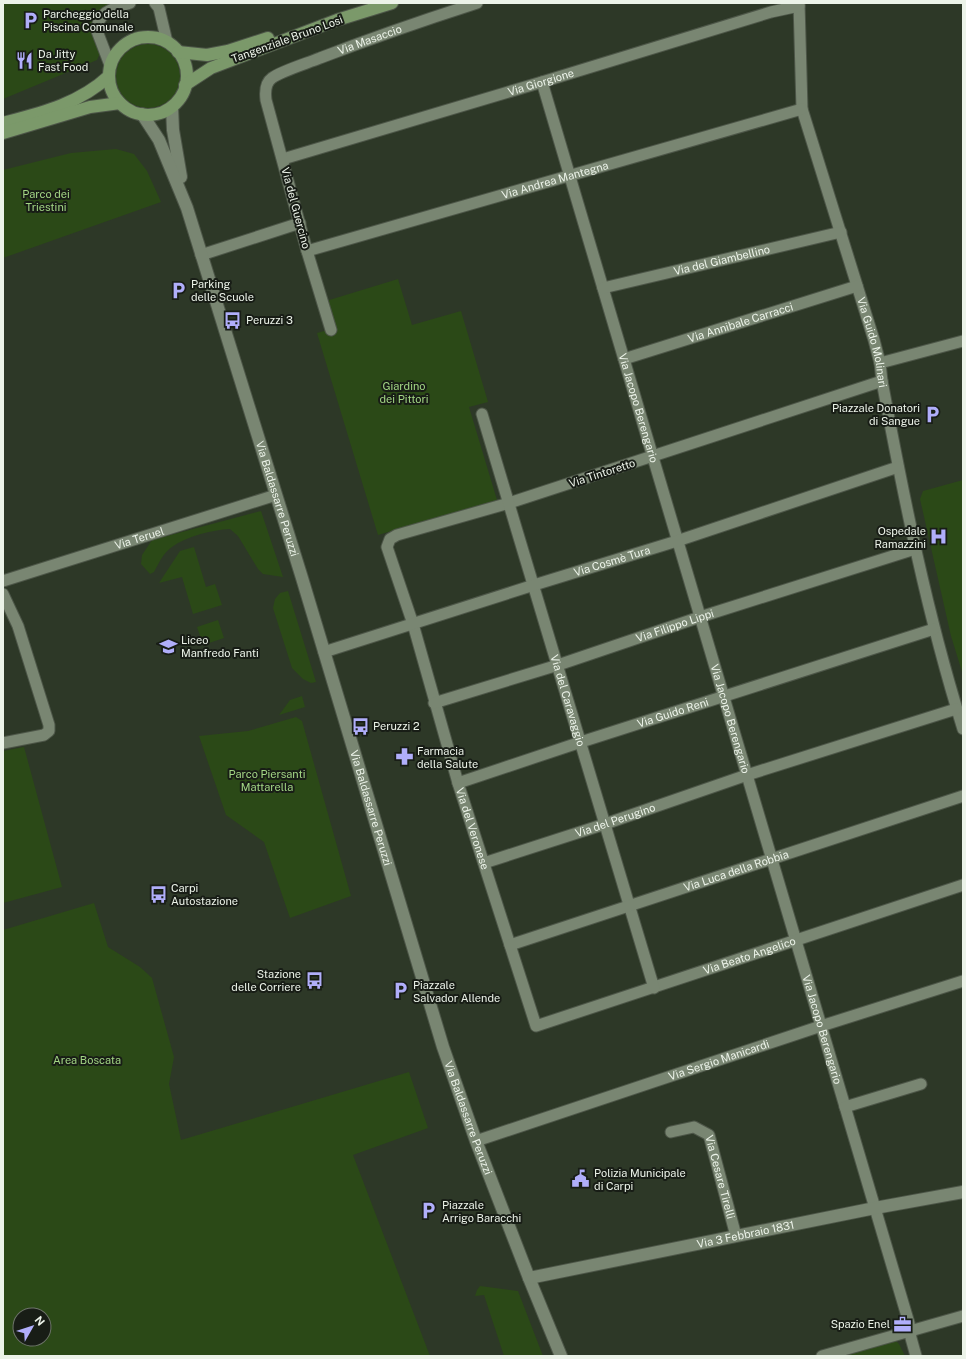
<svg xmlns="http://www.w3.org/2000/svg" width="966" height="1359" viewBox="0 0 966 1359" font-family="'Public Sans',sans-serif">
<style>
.green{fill:#2b4917;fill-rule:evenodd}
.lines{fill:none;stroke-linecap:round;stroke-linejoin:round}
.minor-casing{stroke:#4d5648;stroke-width:13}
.tertiary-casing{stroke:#4d5648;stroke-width:14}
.primary-casing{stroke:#4d5648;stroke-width:14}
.minor{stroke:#798672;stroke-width:11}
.tertiary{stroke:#798672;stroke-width:12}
.primary{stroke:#7b996a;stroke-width:12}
.labels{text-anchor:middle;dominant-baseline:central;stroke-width:4;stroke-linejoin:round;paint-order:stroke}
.poi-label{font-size:11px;fill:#ecf3e9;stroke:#181d16;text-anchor:start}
.street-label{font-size:11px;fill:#ecf3e9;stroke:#181d16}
.park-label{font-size:11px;fill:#a3d685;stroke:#181d16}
</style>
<rect width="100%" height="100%" fill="#2d3827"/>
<g class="green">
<path d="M3,3H111V5L94,20L103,46L97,60L3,99Z"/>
<circle cx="148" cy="76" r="32"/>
<path d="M116,149L134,154L147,171L161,202L3,258V170L71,153Z"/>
<path d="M398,279L412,325L461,311L488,402L469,407L497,500L378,535L317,333L335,328L326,301Z"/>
<path d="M963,480V675L951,636L920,499L923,491Z"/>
<path d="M261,511L283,577L263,574L258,569L238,536L230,529C212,530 187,536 172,547C163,553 159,563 154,572L150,574L141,564L142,555L152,540Z"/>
<path d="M194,547L206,587L215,584L222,605L193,614L182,577L159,583L180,551Z"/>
<path d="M288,591L316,682L311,683L303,679L292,668L273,608L275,599L280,593Z"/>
<path d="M218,620L224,638L203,645L197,627Z"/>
<path d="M302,696L305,707L279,715L290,700Z"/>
<path d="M296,717L302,721L351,896L290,918L264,842L226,815L199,736L248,731Z"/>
<path d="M24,747L62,887L3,903V751Z"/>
<path d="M94,903L108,947L140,967L152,978L174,1057L169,1084L181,1140L409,1072L428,1128L353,1155L430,1356H3V930ZM20,1315H44V1339H20Z"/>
<path d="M480,1286L518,1291L543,1356H504L484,1295L475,1296L477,1290Z"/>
<path d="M896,1341L899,1344L905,1356H841Z"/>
</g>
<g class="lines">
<defs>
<g id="minor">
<path d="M155,3L159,8L167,42"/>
<path id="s1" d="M799,3L802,109L874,340L880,363L882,381C904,499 927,614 963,729"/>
<path d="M110,65L97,31C97,11 115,8 130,3"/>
<path id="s2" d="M542,82L909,1323L911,1338L916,1356"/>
<path id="s3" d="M283,159L542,82L771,12L799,6"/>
<path id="s4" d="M307,251L802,109"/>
<path d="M201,255L300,223"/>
<path id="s5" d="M603,288L841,232"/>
<path id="s6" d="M331,330L307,251L266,100C265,92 265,83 272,78C281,71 308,63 320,58C372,38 424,20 477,3"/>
<path id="s7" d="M624,359L857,286"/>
<path d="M880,363L963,341"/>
<path id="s8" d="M882,381L509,503L397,535L390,539L387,547L413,624L458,783L536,1026L963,885"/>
<path id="s9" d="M482,414L654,988"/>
<path id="s10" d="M3,581L276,495"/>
<path d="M3,594L18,626L49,725V731L44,735L3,743"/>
<path id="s11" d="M324,652L534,585L677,541L898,467"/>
<path id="s12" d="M434,703L558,665L700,617L915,549"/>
<path id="s13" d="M458,783L581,742L934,629"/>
<path id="s14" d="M484,863L605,824L747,775L956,709"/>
<path id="s15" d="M510,945L963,796"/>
<path d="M845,1107L921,1084"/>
<path id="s16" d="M671,1132L694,1127L709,1135L736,1236"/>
<path id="s17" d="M476,1141L821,1026L963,981"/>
<path d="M822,1356L963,1316"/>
</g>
<g id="tertiary">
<path d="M172,107L173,130L181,177"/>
<path id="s18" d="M142,114L159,140L187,208L302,578L443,1047L476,1141L529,1278L561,1356"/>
<path id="s19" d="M529,1278L875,1208L963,1192"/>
</g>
<g id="primary">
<circle cx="148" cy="76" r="39"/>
<path d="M178,52L207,55L228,51L268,38"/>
<path d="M185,85L211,68L337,20L392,3"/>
<path d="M3,123C41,113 79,104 109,76"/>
<path d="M3,133L90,107L120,103"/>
</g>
</defs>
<use href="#minor" class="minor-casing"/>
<use href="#tertiary" class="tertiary-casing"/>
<use href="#primary" class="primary-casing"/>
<use href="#minor" class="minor"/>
<use href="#tertiary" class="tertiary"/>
<use href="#primary" class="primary"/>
</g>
<defs>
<symbol id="parking-bare" viewBox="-9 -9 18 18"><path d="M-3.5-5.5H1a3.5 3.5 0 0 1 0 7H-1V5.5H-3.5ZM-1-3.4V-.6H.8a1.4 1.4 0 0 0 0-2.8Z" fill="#b0aefa" stroke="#181d16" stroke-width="2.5" paint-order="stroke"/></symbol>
<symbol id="restaurant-bare" viewBox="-9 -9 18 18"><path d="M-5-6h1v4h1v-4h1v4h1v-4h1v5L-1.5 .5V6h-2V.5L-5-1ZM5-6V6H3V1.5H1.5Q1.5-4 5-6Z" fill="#b0aefa" stroke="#181d16" stroke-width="2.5" paint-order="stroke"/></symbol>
<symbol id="bus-bare" viewBox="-9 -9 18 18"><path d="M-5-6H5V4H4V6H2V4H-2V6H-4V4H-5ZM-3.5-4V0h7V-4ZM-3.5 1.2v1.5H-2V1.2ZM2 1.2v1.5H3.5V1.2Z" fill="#b0aefa" stroke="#181d16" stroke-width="2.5" paint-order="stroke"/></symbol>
<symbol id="hospital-bare" viewBox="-9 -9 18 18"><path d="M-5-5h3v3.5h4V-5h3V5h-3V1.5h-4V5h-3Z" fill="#b0aefa" stroke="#181d16" stroke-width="2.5" paint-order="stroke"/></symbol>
<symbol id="school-bare" viewBox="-9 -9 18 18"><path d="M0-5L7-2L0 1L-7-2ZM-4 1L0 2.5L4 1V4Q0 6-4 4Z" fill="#b0aefa" stroke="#181d16" stroke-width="2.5" paint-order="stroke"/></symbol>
<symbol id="pharmacy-bare" viewBox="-9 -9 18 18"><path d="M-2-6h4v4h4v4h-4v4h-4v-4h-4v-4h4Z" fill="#b0aefa" stroke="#181d16" stroke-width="2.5" paint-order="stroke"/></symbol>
<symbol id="civic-bare" viewBox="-9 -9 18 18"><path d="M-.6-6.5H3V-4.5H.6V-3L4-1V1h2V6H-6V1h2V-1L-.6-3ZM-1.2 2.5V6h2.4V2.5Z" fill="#b0aefa" stroke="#181d16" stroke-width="2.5" paint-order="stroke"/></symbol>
<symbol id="office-bare" viewBox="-9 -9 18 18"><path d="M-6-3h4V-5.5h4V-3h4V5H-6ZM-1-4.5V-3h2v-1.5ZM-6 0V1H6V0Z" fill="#b0aefa" stroke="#181d16" stroke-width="2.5" paint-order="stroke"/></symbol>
</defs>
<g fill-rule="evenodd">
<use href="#parking-bare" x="18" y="8" width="25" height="25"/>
<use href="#restaurant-bare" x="12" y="48" width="25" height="25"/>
<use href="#parking-bare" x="166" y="278" width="25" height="25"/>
<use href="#bus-bare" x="220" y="308" width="25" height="25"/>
<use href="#parking-bare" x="920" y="402" width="25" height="25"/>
<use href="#hospital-bare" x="926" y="524" width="25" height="25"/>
<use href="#school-bare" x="156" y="634" width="25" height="25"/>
<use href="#bus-bare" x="348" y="714" width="25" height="25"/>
<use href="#pharmacy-bare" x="392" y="744" width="25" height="25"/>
<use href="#bus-bare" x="146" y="882" width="25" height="25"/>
<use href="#bus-bare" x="302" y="968" width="25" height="25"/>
<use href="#parking-bare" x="388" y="978" width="25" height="25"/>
<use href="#civic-bare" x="568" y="1166" width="25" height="25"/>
<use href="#parking-bare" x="416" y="1198" width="25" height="25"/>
<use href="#office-bare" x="890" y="1312" width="25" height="25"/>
</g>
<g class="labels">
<g class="poi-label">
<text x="43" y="14">Parcheggio della<tspan x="43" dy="13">Piscina Comunale</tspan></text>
<text x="38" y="54">Da Jitty<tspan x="38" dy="13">Fast Food</tspan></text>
<text x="191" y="284">Parking<tspan x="191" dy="13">delle Scuole</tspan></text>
<text x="246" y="320">Peruzzi 3</text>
<text x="920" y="408" text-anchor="end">Piazzale Donatori<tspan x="920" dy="13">di Sangue</tspan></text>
<text x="926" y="531" text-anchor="end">Ospedale<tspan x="926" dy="13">Ramazzini</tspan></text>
<text x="181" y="640">Liceo<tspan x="181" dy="13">Manfredo Fanti</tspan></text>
<text x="373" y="726">Peruzzi 2</text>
<text x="417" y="751">Farmacia<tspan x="417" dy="13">della Salute</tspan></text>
<text x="171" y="888">Carpi<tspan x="171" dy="13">Autostazione</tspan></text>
<text x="301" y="974" text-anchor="end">Stazione<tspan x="301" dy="13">delle Corriere</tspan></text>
<text x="413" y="985">Piazzale<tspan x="413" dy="13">Salvador Allende</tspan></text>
<text x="594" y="1173">Polizia Municipale<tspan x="594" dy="13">di Carpi</tspan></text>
<text x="442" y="1205">Piazzale<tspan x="442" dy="13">Arrigo Baracchi</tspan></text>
<text x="890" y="1324" text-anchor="end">Spazio Enel</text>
</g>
<g class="street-label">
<text transform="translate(287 39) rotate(-20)">Tangenziale Bruno Losi</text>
<text stroke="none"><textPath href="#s6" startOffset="368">Via Masaccio</textPath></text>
<text stroke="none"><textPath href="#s3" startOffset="269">Via Giorgione</textPath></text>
<text stroke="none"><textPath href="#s4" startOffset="258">Via Andrea Mantegna</textPath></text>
<text transform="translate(296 208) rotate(75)">Via del Guercino</text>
<text stroke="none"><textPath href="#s5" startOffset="122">Via del Giambellino</textPath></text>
<text stroke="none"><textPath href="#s7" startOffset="122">Via Annibale Carracci</textPath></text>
<text stroke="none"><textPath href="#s1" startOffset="350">Via Guido Molinari</textPath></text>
<text stroke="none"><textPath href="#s2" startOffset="340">Via Jacopo Berengario</textPath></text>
<text transform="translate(602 473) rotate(-18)">Via Tintoretto</text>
<text stroke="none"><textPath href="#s18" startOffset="409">Via Baldassarre Peruzzi</textPath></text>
<text stroke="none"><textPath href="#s10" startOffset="143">Via Teruel</textPath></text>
<text stroke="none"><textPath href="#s11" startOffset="302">Via Cosmè Tura</textPath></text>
<text stroke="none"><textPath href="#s12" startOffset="253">Via Filippo Lippi</textPath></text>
<text stroke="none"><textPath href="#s9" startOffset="299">Via del Caravaggio</textPath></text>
<text stroke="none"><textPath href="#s13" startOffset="226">Via Guido Reni</textPath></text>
<text stroke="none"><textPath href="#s2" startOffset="664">Via Jacopo Berengario</textPath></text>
<text stroke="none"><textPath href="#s18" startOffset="732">Via Baldassarre Peruzzi</textPath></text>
<text stroke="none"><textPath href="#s14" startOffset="138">Via del Perugino</textPath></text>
<text stroke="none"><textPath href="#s8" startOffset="820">Via del Veronese</textPath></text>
<text stroke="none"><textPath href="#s15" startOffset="238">Via Luca della Robbia</textPath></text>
<text stroke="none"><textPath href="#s8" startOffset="1252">Via Beato Angelico</textPath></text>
<text stroke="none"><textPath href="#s2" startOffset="988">Via Jacopo Berengario</textPath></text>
<text stroke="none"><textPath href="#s17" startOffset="256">Via Sergio Manicardi</textPath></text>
<text stroke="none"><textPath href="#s18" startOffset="1057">Via Baldassarre Peruzzi</textPath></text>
<text stroke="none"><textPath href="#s16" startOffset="84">Via Cesare Tirelli</textPath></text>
<text stroke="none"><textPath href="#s19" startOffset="221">Via 3 Febbraio 1831</textPath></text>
</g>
<g class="park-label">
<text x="46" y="194">Parco dei<tspan x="46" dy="13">Triestini</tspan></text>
<text x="404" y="386">Giardino<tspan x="404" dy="13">dei Pittori</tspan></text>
<text x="267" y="774">Parco Piersanti<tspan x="267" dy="13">Mattarella</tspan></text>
<text x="87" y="1060">Area Boscata</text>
</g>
</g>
<rect width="966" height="1359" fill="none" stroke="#ecf3e9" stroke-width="8"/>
<g transform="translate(32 1327) rotate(51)"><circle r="19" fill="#181d16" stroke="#6d736a"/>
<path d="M0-3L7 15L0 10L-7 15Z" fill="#b0aefa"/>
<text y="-6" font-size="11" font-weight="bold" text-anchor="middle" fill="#ecf3e9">N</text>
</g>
</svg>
